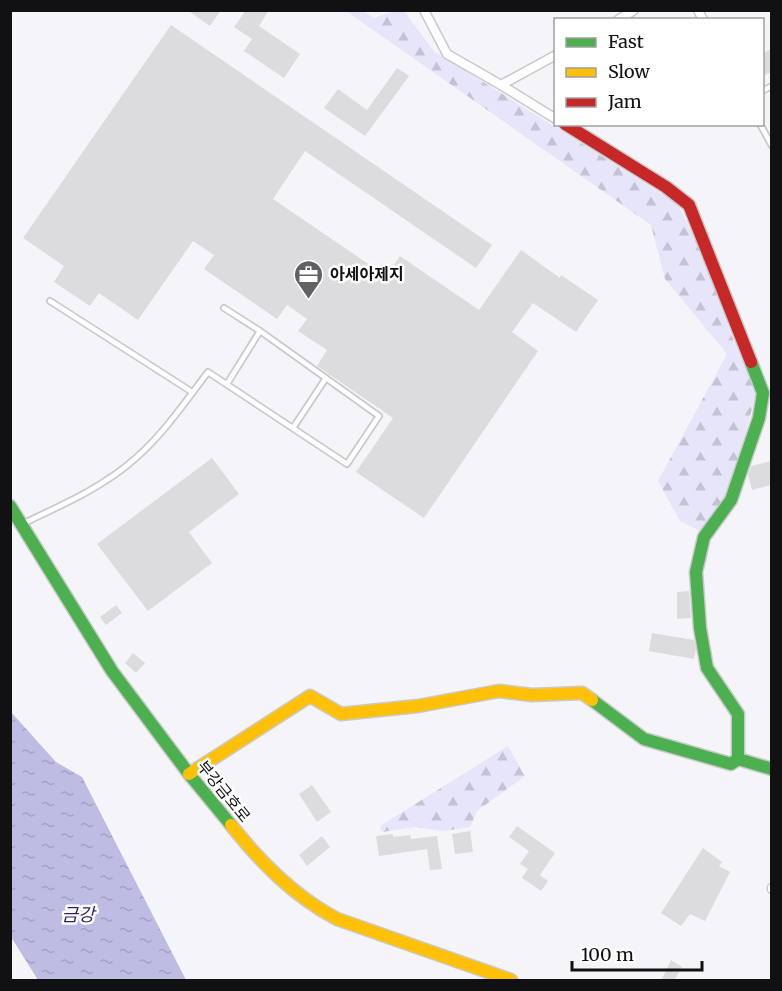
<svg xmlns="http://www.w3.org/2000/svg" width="782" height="991" viewBox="0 0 782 991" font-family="Merriweather,'Noto Sans KR',serif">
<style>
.forest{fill:url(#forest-firs)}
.water{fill:url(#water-ripples)}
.building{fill:#dcdcdf}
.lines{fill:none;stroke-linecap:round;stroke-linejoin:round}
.lane-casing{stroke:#cacacd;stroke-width:8}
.street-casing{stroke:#cacacd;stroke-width:11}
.fast-casing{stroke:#cacacd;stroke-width:15}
.slow-casing{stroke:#cacacd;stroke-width:15}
.jam-casing{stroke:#cacacd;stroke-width:15}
.lane{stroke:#fefefe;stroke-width:4.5}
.street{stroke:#fefefe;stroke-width:8}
.fast{stroke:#4caf50;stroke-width:12}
.slow{stroke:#ffc107;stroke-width:12}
.jam{stroke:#c62828;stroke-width:12}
.labels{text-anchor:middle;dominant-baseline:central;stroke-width:5;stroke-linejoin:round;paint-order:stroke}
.poi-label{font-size:16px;font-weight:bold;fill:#111113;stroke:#fff;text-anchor:start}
.street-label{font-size:16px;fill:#111113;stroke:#fff}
.water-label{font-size:18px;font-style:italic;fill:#2f2163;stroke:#fff}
</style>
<defs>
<pattern id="forest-firs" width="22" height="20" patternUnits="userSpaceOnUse" patternTransform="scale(1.5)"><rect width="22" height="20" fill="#e6e5fa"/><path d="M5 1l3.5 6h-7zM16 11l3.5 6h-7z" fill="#c4c3d5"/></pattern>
<pattern id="water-ripples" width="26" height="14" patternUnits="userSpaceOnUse" patternTransform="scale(1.5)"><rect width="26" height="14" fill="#bebce3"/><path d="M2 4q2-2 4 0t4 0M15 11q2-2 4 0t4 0" fill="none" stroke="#a2a1c2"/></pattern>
</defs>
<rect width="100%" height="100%" fill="#f5f5f9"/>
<g class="forest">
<path d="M346,11H363L374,18L394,11H404L434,51L678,204L701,252L734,342L757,390L740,455L727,495L700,531L680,521L658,481L727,354L665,279L651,225Z"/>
<path d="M508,746L525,776L477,811L470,827L444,831L415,827L382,832L380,826Z"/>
</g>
<path class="water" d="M11,712L56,762L82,777L186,980H38L11,937Z"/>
<g class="building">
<path d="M187,10H221L210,26Z"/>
<path d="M246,10H269L259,26L300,54L284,78L244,51L252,39L234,27Z"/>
<path d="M171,25L492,245L476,268L305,151L273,199L386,276L400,256L479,310L521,250L560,278L561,275L598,300L576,332L533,303L512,332L538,351L424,518L356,472L393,418L317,366L327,350L298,331L307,319L287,305L277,319L204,269L214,255L193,241L138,320L99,293L90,306L54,282L64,266L23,238Z"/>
<path d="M771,49V72L762,77V54Z"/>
<path d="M397,68L409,76L365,136L324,108L338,89L367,110Z"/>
<path d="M212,458L239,494L189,532L212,563L148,611L97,544Z"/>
<path d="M771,461V485L752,490L748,475L751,466Z"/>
<path d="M689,591L691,618L677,619V592Z"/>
<path d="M116,605L122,613L106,625L100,617Z"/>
<path d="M652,633L694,640L696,650L694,659L649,651Z"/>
<path d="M133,653L145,663L136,673L125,663Z"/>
<path d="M312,785L331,812L317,822L299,794Z"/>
<path d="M517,826L555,853L540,875L548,881L541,891L522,878L528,869L520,864L529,851L509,837Z"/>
<path d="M470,831L473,852L455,854L452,834Z"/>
<path d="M393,834V837L410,835L411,839L437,836L442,869L430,870L427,849L379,856L376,836Z"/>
<path d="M322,836L330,847L307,866L299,855Z"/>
<path d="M703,848L722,862L719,866L730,872L705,921L690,914L681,926L661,913Z"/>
<path d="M671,960L682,967L674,981H661Z"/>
</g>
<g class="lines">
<defs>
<g id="lane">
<path d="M762,91L772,86"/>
<path d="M760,124L772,146"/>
<path d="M50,301L192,392"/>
<path d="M224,308L260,331L227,384"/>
<path d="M293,428L326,378"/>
<path d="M22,524C62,505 104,487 137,457C164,433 186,401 208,372L347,464L379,416L260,331"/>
</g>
<g id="street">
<path d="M424,10L447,54L501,85L556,55"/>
<path d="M698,10L703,20"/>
<path d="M618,20L634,10"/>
<path d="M501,85L556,119"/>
<path d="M772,888V889"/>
</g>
<g id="fast">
<path d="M10,506L112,671L189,774L231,825"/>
<path d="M592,700L644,739L731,764L738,759L772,769"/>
<path d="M738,759V714L707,668L700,628L696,572L704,537L731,500L759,418L763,393L751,362"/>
</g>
<g id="slow">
<path d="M189,774L310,696L341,714L418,706L499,691L532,695L582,693L592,700"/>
<path d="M231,825C261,863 294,896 337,919L511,980"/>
</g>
<path id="jam" d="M565,124L666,187L689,205L751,362"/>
</defs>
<use href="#lane" class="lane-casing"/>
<use href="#street" class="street-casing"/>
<use href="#fast" class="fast-casing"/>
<use href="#slow" class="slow-casing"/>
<use href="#jam" class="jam-casing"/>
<use href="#lane" class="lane"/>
<use href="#street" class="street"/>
<use href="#fast" class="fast"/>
<use href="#slow" class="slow"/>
<use href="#jam" class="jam"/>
</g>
<defs>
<symbol id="office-pin" viewBox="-11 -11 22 30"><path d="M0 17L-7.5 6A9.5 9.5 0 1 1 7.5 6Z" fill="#616164" stroke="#fff"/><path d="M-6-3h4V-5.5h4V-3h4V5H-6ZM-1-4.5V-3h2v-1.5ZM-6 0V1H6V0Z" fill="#fff"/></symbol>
</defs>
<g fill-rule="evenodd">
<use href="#office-pin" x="292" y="258" width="33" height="45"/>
</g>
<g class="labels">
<g class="poi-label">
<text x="330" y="274">아세아제지</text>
</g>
<g class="street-label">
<text transform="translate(224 791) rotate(51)">부강금호로</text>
</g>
<g class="water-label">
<text x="78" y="914">금강</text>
</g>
</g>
<rect width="782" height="991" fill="none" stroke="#111113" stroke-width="24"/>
<rect x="554" y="18" width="210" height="108" fill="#ffffff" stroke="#a0a0a1" stroke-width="1.5"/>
<rect x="566" y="38" width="30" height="9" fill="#4caf50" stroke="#a0a0a1" stroke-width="1.5"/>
<text x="608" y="48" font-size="18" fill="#111113">Fast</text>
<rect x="566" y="68" width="30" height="9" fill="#ffc107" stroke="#a0a0a1" stroke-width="1.5"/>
<text x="608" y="78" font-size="18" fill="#111113">Slow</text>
<rect x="566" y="98" width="30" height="9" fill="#c62828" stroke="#a0a0a1" stroke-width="1.5"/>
<text x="608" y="108" font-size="18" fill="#111113">Jam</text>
<path d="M572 961v9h130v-9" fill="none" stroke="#111113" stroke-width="3"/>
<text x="581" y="961" font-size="18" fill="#111113" stroke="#ffffff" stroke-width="4.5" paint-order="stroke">100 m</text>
</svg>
